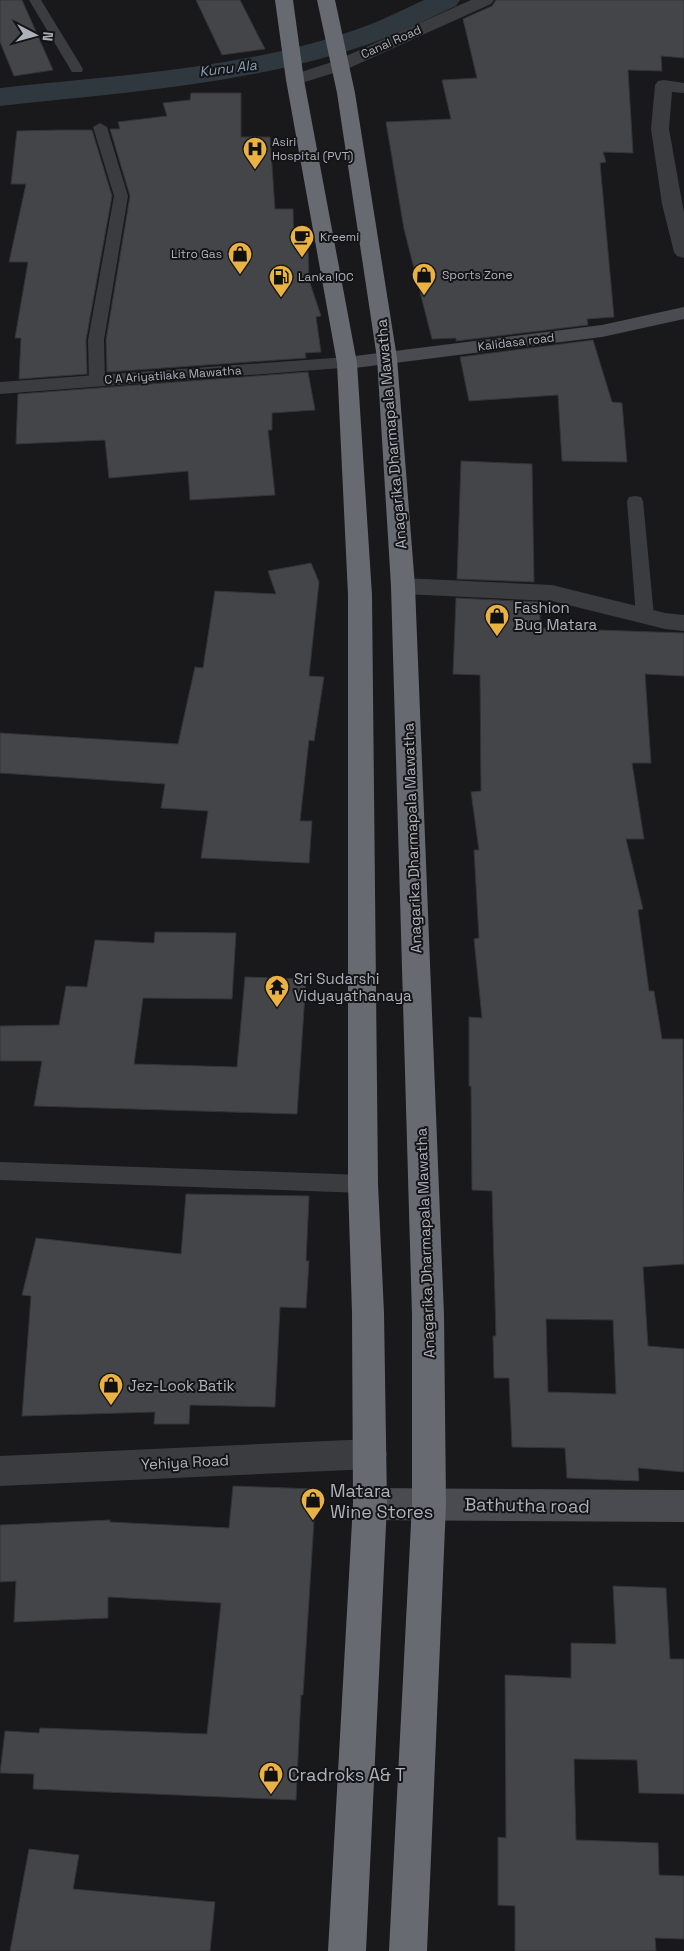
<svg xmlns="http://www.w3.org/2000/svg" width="684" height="1951" viewBox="0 0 684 1951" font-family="'Space Grotesk',sans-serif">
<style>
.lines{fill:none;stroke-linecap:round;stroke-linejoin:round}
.canal{fill:#30383f;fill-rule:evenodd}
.building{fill:#444548;stroke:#343437;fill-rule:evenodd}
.lane{fill:#3b3c40;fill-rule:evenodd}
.street{fill:#3b3c40;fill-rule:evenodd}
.secondary{fill:#494b50;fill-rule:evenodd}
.highway{fill:#676a71;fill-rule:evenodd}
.labels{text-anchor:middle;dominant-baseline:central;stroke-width:4;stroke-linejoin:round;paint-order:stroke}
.far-street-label{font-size:12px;fill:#adb1ba;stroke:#141417}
.far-poi-label{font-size:12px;fill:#adb1ba;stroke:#141417;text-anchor:start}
.far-water-label{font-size:14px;font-style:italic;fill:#869eb3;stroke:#141417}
.street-label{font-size:15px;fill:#adb1ba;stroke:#141417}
.poi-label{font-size:15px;fill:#adb1ba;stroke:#141417;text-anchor:start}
.near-poi-label{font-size:18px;fill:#adb1ba;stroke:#141417;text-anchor:start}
.near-street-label{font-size:18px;fill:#adb1ba;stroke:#141417}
</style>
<rect width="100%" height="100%" fill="#19191c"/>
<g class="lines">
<path class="canal" d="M424,0H460L456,6C430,17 406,31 380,40C259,84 127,92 0,106V88C120,75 244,69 358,29C381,21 402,10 424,0Z"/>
</g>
<g class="building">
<path d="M0,0H22L53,70L14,76L0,42Z"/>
<path d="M196,0H240L265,49L222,55Z"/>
<path d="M496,0H684V58L661,56L662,71L628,70L633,153L603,152L606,162L600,163L614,317L587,319L588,325L456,341V338L432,339L404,229L386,122L451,119L442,80L477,78L463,19L492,6Z"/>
<path d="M191,93H241V137H270L275,209H293L294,249H308L309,280L321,316L316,317L321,352L305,353L306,358L107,372L106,340L130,196L110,129H120L118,122L167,116L163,103L190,100Z"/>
<path d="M59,130H92L112,196L86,340L87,374L19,379L21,338H15L28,262H9L26,184H11L17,131Z"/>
<path d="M593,340L612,402L622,403L627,462L562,461L558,395L469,401L460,357Z"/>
<path d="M308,372L315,410L272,413V430H268L275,495L190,500L188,471L109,478L105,440L16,444L18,394Z"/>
<path d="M461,461L532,464L534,582L457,579Z"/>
<path d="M311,563L319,582L309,676L324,677L314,741L309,740L300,821H312L309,863L201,858L208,811L161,808L165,784L0,773V733L178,744L195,667L203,668L215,591L276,594L268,571Z"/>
<path d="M456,598L540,602V628L684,633V676L645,674L651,763H632L644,839H626L643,909L638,910L649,991H654L662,1039H683L684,1264L643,1267L648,1346L684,1349V1472L638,1468L639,1481L567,1478L565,1448L512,1447L509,1378H494L493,1336H496L492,1191L472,1190L471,1086H469V1017L482,1018L474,939L479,938L474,850H479L471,792L481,791L480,675L453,674ZM546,1319L613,1320L616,1394L548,1392Z"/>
<path d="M155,932L236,933L232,999L143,998L134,1064L237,1067L245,977L306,979L297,1114L34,1106L42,1061H0V1026L59,1025L66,986L87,987L95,940L154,943Z"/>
<path d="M186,1194L309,1196L306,1261H309L306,1308L280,1307L275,1407L190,1405L189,1424H154L155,1412L22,1416L31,1296L22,1295L36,1238L181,1254Z"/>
<path d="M233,1486L316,1489L303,1695H301L296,1800L33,1789L34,1774L0,1773L5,1731L39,1733L40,1728L207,1734L221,1603L108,1597V1618L14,1622L16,1581L0,1582V1525L110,1520V1522L229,1528Z"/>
<path d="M613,1586L666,1588L670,1659H684V1794L639,1793L637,1760L574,1759L576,1840L658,1843L659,1875L684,1876V1939L655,1938L656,1951H515V1906L498,1905V1837L506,1838L505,1675L571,1678V1643L616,1644Z"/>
<path d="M29,1849L79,1855L73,1889L215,1902L210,1951H10Z"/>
</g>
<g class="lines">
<g class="lane">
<path d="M29,0H41L83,69L82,72H72Z"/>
<path d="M100,123L107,127L128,196L104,340L105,381L102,384H92L89,381L88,340L114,196L93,127Z"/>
<path d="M635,496L641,497L643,501L654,616L651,620L645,622L639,620L636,616L627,501L629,497Z"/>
<path d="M0,1162L363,1175L371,1177L374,1184L371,1191L363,1193L0,1180Z"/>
</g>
<g class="street">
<path d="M471,0H494L491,4L347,69L295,85L289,84L286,80L289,76L335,61Z"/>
<path d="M664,80L684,83V93L672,92L669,129L684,213V258L677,256L674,252L662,204L651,129L655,85L658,81Z"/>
<path d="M347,357L354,359L357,363L354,367L0,394V382Z"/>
<path d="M403,578L552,585L665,613L684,615V631L665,629L552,601L403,594L395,592L391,586L395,580Z"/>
<path d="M371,1439L383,1443L387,1454L383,1465L371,1469L0,1486V1456Z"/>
</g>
<g class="secondary">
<path d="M684,307V319L602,337L347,369L340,367L337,363L340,359L347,357L602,325Z"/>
<path d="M370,1488L684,1490V1522L370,1520L358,1515L353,1504L358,1493Z"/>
</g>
<g class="highway">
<path d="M275,0H293L304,80L357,363L372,595L378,1184L384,1313L387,1504L366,1951H328L353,1504L352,1313L348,1184V595L337,363L286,80Z"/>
<path d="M317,0H335L355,93L397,358L415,586L444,1315L446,1504L427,1951H389L412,1504V1315L391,586L377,358L337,93Z"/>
</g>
</g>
<defs>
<symbol id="hospital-pin" viewBox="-11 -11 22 30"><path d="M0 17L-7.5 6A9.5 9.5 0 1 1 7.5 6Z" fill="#eab143" stroke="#141417"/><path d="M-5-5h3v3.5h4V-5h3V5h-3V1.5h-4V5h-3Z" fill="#111"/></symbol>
<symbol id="cafe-pin" viewBox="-11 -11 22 30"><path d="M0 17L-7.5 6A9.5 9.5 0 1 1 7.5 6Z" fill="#eab143" stroke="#141417"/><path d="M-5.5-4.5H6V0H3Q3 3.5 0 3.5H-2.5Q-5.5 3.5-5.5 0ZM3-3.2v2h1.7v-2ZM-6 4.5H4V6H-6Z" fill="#111"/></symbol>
<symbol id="shop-pin" viewBox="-11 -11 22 30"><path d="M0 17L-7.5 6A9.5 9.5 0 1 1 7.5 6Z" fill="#eab143" stroke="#141417"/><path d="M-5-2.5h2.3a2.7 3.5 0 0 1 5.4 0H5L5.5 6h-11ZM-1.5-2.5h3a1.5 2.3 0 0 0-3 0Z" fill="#111"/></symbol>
<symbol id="fuel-pin" viewBox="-11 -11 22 30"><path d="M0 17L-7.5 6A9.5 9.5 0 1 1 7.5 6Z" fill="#eab143" stroke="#141417"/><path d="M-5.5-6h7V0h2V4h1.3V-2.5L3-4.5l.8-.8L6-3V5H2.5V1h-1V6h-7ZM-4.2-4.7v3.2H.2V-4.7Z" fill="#111"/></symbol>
<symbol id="temple-pin" viewBox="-11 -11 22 30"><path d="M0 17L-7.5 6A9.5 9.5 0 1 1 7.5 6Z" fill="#eab143" stroke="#141417"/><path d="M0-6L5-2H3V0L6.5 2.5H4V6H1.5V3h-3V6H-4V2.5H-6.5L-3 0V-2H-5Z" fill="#111"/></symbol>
</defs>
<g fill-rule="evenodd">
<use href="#hospital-pin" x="241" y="135" width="28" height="38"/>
<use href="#cafe-pin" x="288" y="223" width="28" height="38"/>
<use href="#shop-pin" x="226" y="240" width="28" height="38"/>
<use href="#shop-pin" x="410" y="261" width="28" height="38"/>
<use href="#fuel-pin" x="267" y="263" width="28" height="38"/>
<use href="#shop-pin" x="483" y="602" width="28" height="38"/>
<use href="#temple-pin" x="263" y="973" width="28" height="38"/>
<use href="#shop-pin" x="97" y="1371" width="28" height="38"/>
<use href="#shop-pin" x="299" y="1486" width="28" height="38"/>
<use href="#shop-pin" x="257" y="1760" width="28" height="38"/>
</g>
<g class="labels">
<g class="far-street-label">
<text transform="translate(391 42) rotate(-24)">Canal Road</text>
<text transform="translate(516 342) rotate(-7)">Kalidasa road</text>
<text transform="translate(173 375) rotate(-4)">C A Ariyatilaka Mawatha</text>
</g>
<g class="far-poi-label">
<text x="272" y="142">Asiri<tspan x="272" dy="14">Hospital (PVT)</tspan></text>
<text x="320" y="237">Kreemi</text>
<text x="222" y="254" text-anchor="end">Litro Gas</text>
<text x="442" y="275">Sports Zone</text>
<text x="298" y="277">Lanka IOC</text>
</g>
<g class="far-water-label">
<text transform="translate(228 68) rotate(-7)">Kunu Ala</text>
</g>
<g class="street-label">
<text transform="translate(391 434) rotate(-95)">Anagarika Dharmapala Mawatha</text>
<text transform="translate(412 838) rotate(-92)">Anagarika Dharmapala Mawatha</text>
<text transform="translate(425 1243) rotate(-92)">Anagarika Dharmapala Mawatha</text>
<text transform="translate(185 1462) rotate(-3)">Yehiya Road</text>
</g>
<g class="poi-label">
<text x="514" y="607">Fashion<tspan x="514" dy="17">Bug Matara</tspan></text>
<text x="294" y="978">Sri Sudarshi<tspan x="294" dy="17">Vidyayathanaya</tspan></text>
<text x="128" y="1385">Jez-Look Batik</text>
</g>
<g class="near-poi-label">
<text x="330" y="1490">Matara<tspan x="330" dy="21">Wine Stores</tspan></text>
<text x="288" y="1774">Cradroks A&amp; T</text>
</g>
<g class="near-street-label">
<text transform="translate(527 1505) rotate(1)">Bathutha road</text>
</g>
</g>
<g transform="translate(35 35) rotate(96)" stroke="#141417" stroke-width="4" paint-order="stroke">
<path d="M0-4L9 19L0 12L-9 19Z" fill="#adb1ba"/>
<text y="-8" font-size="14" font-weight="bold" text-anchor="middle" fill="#adb1ba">N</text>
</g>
</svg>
